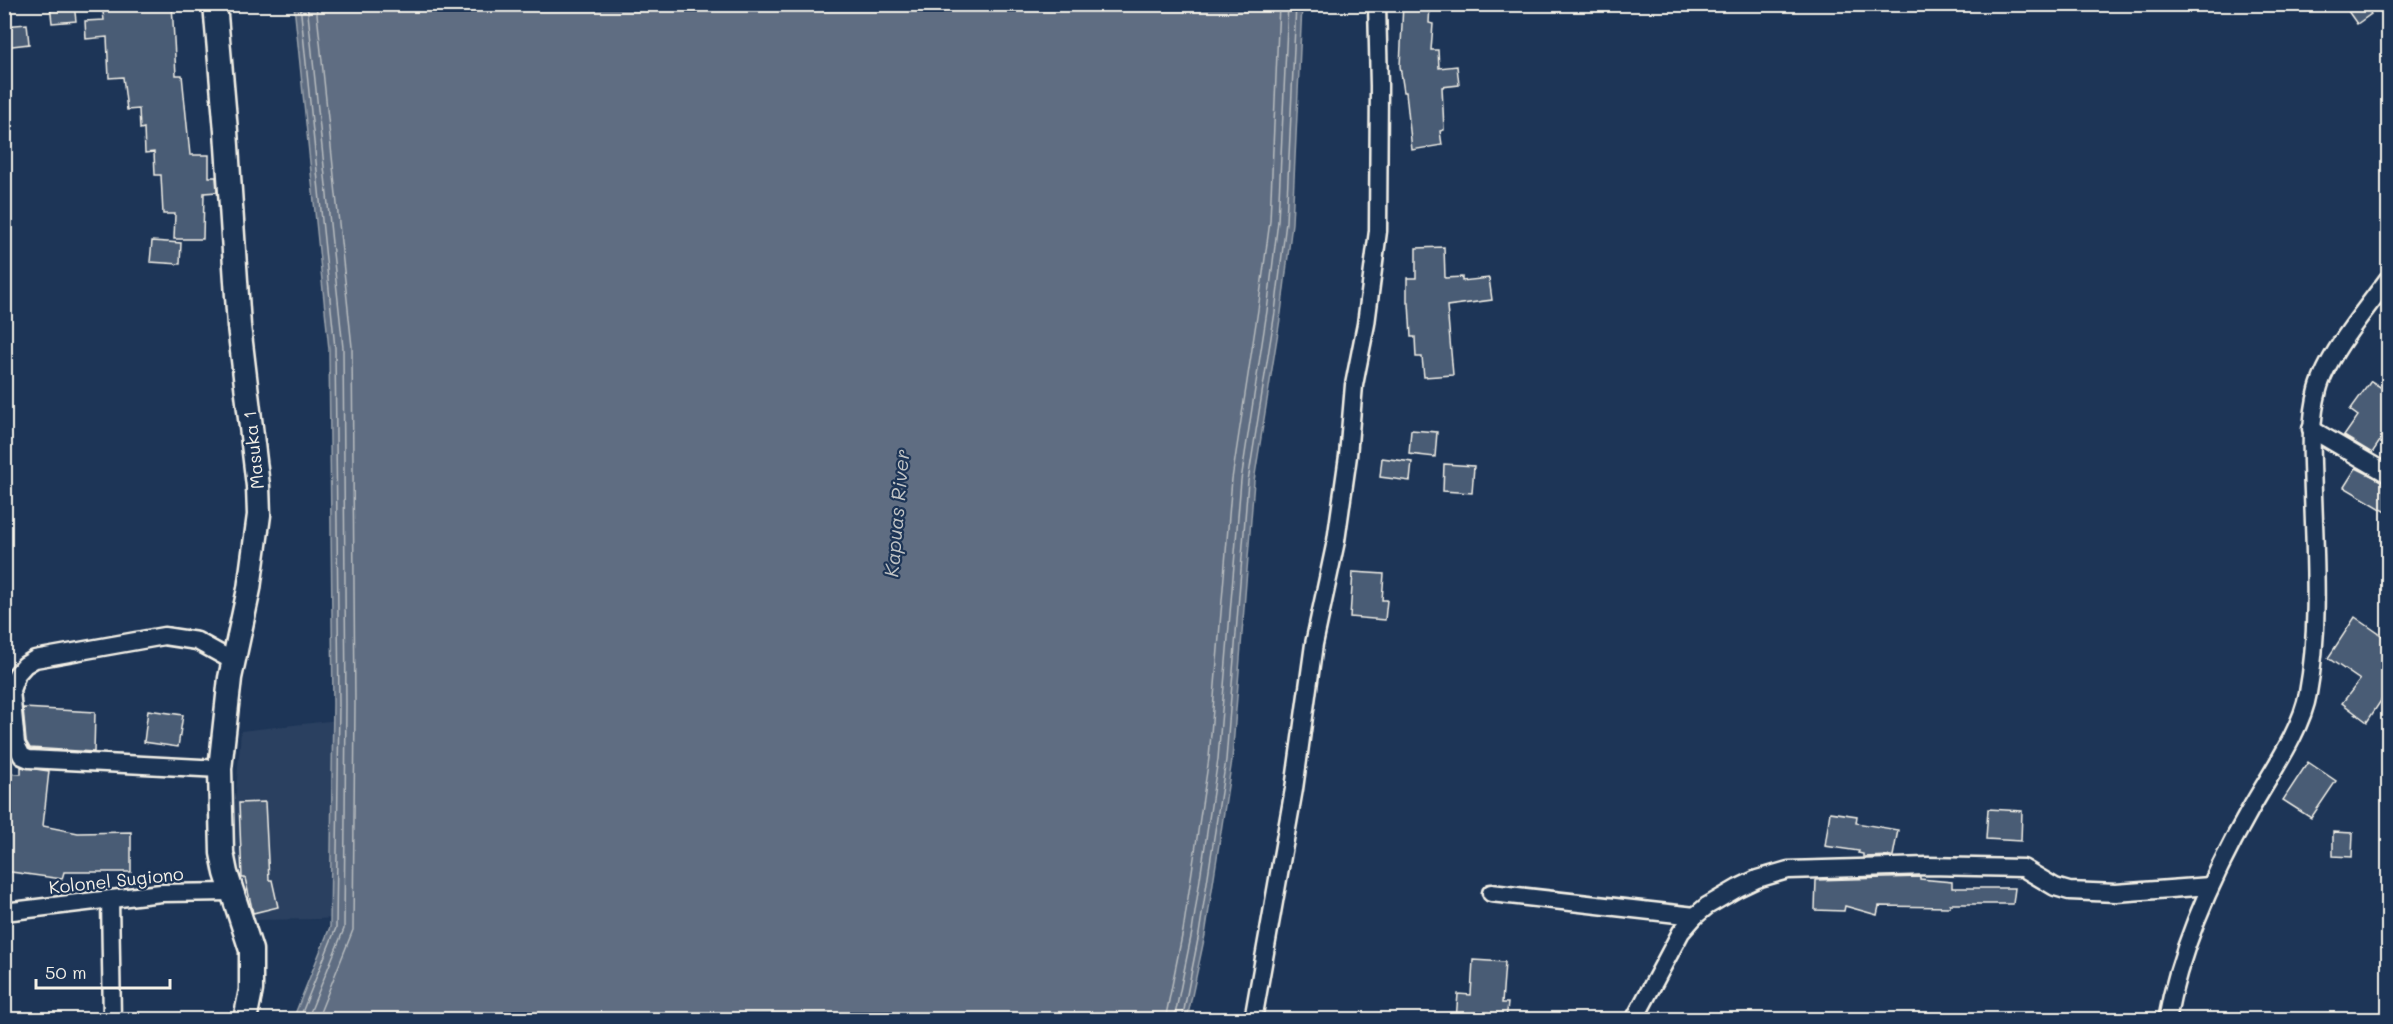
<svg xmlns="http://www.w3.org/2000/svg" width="2393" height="1024" viewBox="0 0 2393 1024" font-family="Mali,sans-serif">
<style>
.built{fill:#2a4060}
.water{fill:#5e6d82;stroke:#9aa2ab;stroke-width:1.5}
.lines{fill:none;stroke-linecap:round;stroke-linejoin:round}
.shore{stroke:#b8bcbf;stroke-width:1.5}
.building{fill:#485b74;stroke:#f4f1e8;stroke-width:1.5}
.street-casing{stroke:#f4f1e8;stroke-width:21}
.secondary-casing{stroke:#f4f1e8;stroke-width:27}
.street{stroke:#1d3557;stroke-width:16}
.secondary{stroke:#1d3557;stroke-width:22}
.labels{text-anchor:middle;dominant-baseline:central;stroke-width:4.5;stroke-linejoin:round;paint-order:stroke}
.street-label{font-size:18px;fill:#f4f1e8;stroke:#1d3557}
.water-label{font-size:20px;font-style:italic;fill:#c0c3c4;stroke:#1d3557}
</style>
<rect width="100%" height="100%" fill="#1d3557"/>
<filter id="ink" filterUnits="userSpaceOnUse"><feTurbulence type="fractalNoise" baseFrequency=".0167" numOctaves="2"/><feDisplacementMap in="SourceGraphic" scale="12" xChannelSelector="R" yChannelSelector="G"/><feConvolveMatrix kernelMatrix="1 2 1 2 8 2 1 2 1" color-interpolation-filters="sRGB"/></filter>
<g filter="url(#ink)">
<path class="built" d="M436,709L451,911L318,919L250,920L237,882L232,841L241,731Z"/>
<path class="water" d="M294,5H1302L1292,223L1281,313L1254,481L1232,760L1205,935L1187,1019H293L330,927L333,704L329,349Z"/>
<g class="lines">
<g class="shore">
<path d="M307,4L343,348L346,704L344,929L307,1020"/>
<path d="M316,4L352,347L355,704L353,930L317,1020"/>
<path d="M299,1020L336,928L339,704L335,348L300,4"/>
<path d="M1165,1020L1183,931L1209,758L1232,479L1258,310L1270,221L1279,4"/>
<path d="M1174,1020L1192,932L1218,759L1241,480L1267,311L1278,221L1288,4"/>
<path d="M1182,1020L1199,934L1226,760L1248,481L1275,312L1286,222L1296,4"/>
</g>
</g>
<g class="building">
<path d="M50,4H74L76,21L52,23Z"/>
<path d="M102,4H172L176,75H182L190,155H209V177H216L217,192L204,193L203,239H174L175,214H163L161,175H155L154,152L145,153L144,128L140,129L139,109L127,110L123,77L109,78L107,37L86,39L85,21L104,20Z"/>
<path d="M1403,4H1430L1429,23L1433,24L1431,50H1438L1439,68L1457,66L1459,85L1442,87L1444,130L1440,131L1442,145L1412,150L1406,92H1404L1400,66Z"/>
<path d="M2343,4H2364L2371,14L2357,24Z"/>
<path d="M27,24L29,44L4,47V26Z"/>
<path d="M152,241L181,243L180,264L150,262Z"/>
<path d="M1444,247L1445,278L1462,277V281L1489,278L1492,300L1447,306L1453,375L1424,377L1422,357H1416L1415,337H1411L1409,303H1407V278H1416V248Z"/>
<path d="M2371,381L2388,392V429L2372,453L2344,436L2358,416L2350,410Z"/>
<path d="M1411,430L1437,432L1435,457L1409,454Z"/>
<path d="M1382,458L1412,462L1410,481L1380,477Z"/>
<path d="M1444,464L1474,466L1472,493L1443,491Z"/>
<path d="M2356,468L2388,484V513L2344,487Z"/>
<path d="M1353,572L1384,574L1382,600H1387L1385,620L1350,617Z"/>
<path d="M2355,617L2388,640V690L2367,722L2342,703L2360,680L2328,658Z"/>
<path d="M23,708L95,712L94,752L30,748L26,741Z"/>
<path d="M148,710L183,715L178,747L144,742Z"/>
<path d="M2308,762L2336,781L2311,818L2283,800Z"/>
<path d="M21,767L49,771L43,826L78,833L131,832V872H64L62,879L4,871V773L21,774Z"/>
<path d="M265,802L269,880H272L278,907L253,913L245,878H242L239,803Z"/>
<path d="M1988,809L2022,811L2021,841L1986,839Z"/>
<path d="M1830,812L1857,816L1856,823L1898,830L1893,856L1863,857V854L1858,853L1859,851L1825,846Z"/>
<path d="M2333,832L2353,833L2352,857L2333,856Z"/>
<path d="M1920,877V879L1952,882V888H2015L2013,904H1950V907L1879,906L1877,915L1845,906L1844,911L1815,910L1816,880Z"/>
<path d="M1473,960L1505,962L1502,1003H1508L1506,1020H1456L1458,994L1471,995Z"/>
</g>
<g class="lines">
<defs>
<g id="street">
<path d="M2311,429L2388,474"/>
<path d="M220,769L29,759L22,756L16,744L11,690L17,674L25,665L35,659L164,636L197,641L233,661"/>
<path d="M1491,893L1695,916"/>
<path d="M110,899L112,1020"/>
<path d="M4,912L161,893L232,892"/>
<path d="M1253,1020L1294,789L1314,644L1336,541L1348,456L1354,385L1366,324L1378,231L1379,86L1377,4"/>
<path d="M1634,1020L1681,932L1695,916L1707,906L1738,888L1757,879L1788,870L1928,866L2023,868L2055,887L2069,891L2116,893L2210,886"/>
<path d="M2167,1020C2180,946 2213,875 2250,810C2269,776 2302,730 2308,693C2320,628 2315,559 2313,493C2312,459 2309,424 2318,390C2327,355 2367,308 2388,279"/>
</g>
<path id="secondary" d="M215,4L226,131L239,326L258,486L259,515L249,589L230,678L220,769L222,853L226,873L251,950V990L245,1020"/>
</defs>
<use href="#street" class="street-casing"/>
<use href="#secondary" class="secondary-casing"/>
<use href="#street" class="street"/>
<use href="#secondary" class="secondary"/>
</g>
</g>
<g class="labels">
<g class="street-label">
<text transform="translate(253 450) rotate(-96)">Masuka 1</text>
<text transform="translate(116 880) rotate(-6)">Kolonel Sugiono</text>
</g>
<g class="water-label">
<text transform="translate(896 513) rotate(-85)">Kapuas River</text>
</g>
</g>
<rect width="2393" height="1024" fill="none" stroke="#1d3557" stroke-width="24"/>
<rect x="12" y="12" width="2369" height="1000" fill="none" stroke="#f4f1e8" stroke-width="2" filter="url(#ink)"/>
<path d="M36 979v9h134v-9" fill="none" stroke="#f4f1e8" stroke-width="3"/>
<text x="45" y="979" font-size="18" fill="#f4f1e8" stroke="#1d3557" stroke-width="4.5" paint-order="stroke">50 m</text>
</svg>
